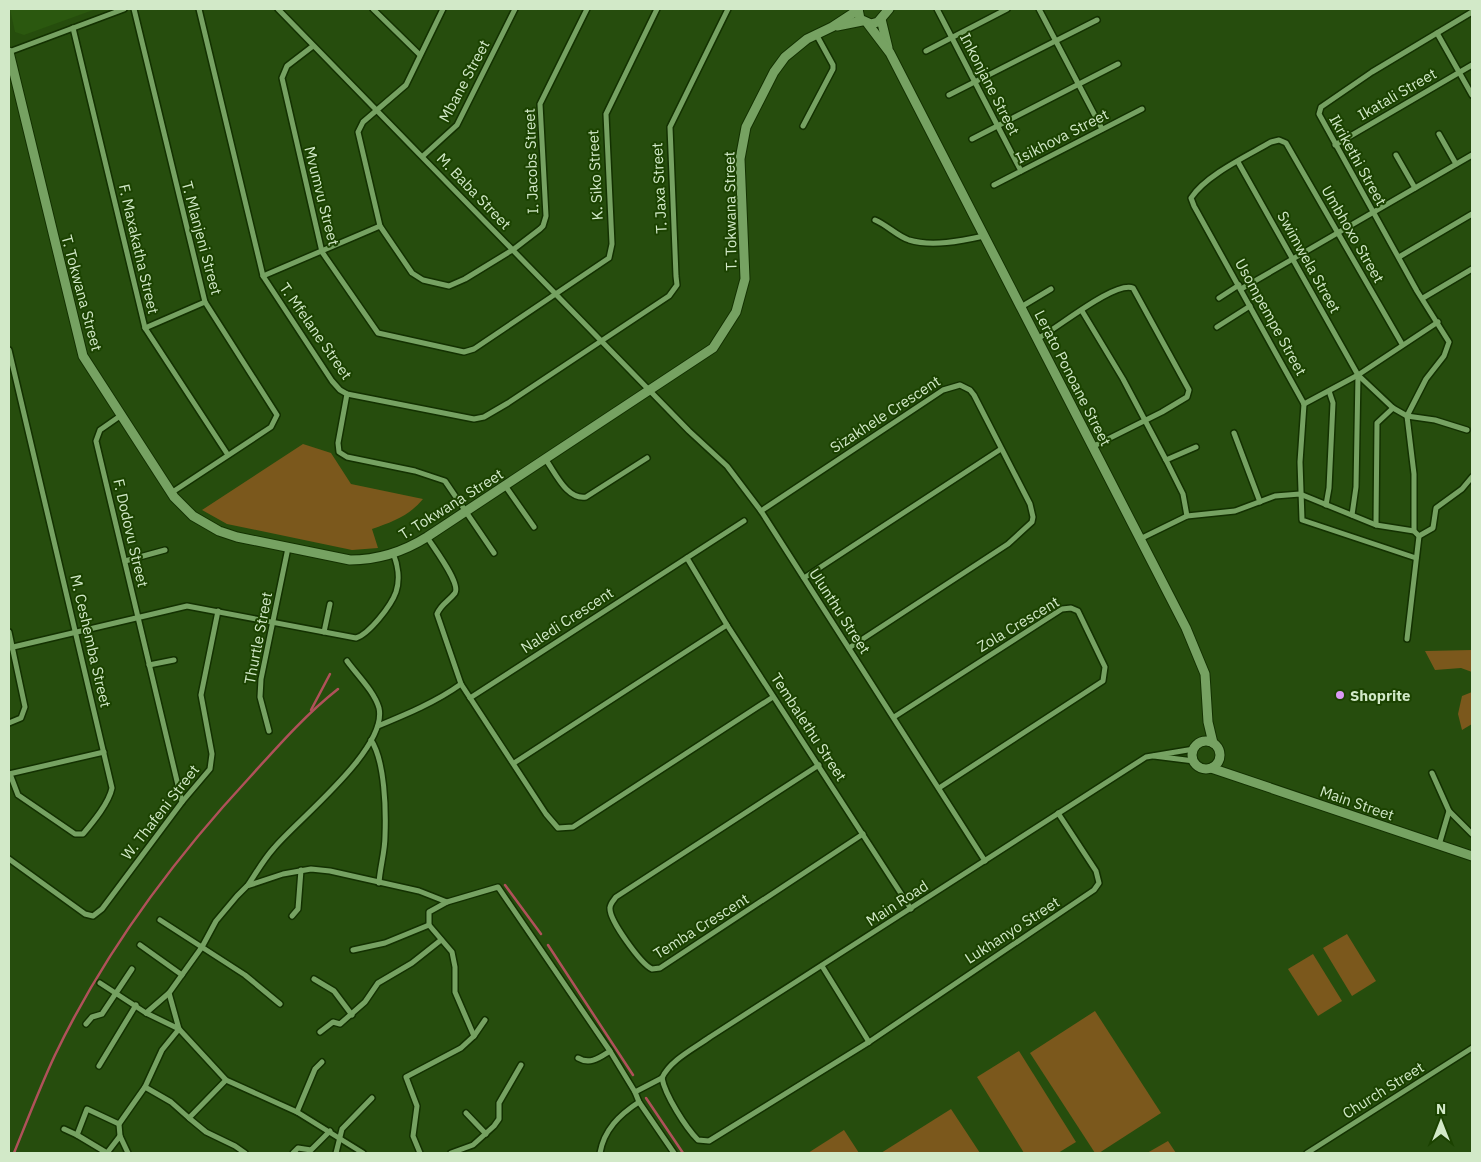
<svg xmlns="http://www.w3.org/2000/svg" width="1481" height="1162" viewBox="0 0 1481 1162" font-family="'IBM Plex Sans',sans-serif">
<style>
.built{fill:#2b580f}
.green{fill:#7b581c}
.lines{fill:none;stroke-linecap:round;stroke-linejoin:round}
.stream{stroke:#b0515a;stroke-width:2.5}
.minor-casing{stroke:#133101;stroke-width:8}
.tertiary-casing{stroke:#133101;stroke-width:11}
.minor{stroke:#76a262;stroke-width:5}
.tertiary{stroke:#76a262;stroke-width:9}
.poi-dot{fill:#db99f5;stroke:#1b4200;stroke-width:2}
.labels{text-anchor:middle;dominant-baseline:central;stroke-width:4;stroke-linejoin:round;paint-order:stroke}
.street-label{font-size:15px;fill:#d2e9c8;stroke:#1b4200}
.poi-label{font-size:15px;font-weight:bold;fill:#d2e9c8;stroke:#1b4200;text-anchor:start}
</style>
<rect width="100%" height="100%" fill="#264d0d"/>
<path class="built" d="M10,9H96L24,35L15,32Z"/>
<g class="green">
<path d="M303,444L331,453L351,484L423,499C409,516 392,522 372,529L378,548L352,550L227,524L202,510Z"/>
<path d="M1472,650V672L1461,668L1435,670L1425,651Z"/>
<path d="M1472,692V724L1462,730L1458,714L1462,696Z"/>
<path d="M1347,934L1376,981L1352,996L1323,948Z"/>
<path d="M1313,954L1342,1001L1318,1016L1288,969Z"/>
<path d="M1095,1011L1161,1113L1099,1153H1095L1030,1053Z"/>
<path d="M1019,1051L1076,1142L1058,1153H1024L977,1077Z"/>
<path d="M951,1109L980,1153H881Z"/>
<path d="M844,1130L859,1153H808Z"/>
<path d="M1168,1141L1176,1153H1147Z"/>
</g>
<g class="lines">
<g class="stream">
<path d="M311,710L330,674"/>
<path d="M505,885L541,934"/>
<path d="M548,945L633,1075"/>
<path d="M646,1098L683,1153"/>
<path d="M14,1153C27,1121 40,1087 55,1055C104,953 173,860 250,777C278,746 305,715 338,689"/>
</g>
<defs>
<g id="minor">
<path d="M134,9L205,302L277,415L271,427L171,493"/>
<path d="M199,9L263,276L332,381L340,390L347,394L474,419L484,417L508,403L669,296L677,285L676,276L670,127L728,9"/>
<path d="M278,9L689,431L727,466L761,511L985,861"/>
<path d="M373,9L420,55"/>
<path d="M443,9L406,85L363,122L358,132L380,226L412,273L423,280L449,286L465,279L514,249L540,229L543,226L546,216L540,104L587,9"/>
<path d="M937,9L1021,171"/>
<path d="M1039,9L1102,129"/>
<path d="M73,28L145,328L228,455"/>
<path d="M1437,33L1472,95"/>
<path d="M313,46L287,66L282,78L322,252L378,333L464,352L474,349L609,258L612,244L606,114L657,9"/>
<path d="M926,51L1007,9"/>
<path d="M9,52L124,9"/>
<path d="M949,95L1097,20"/>
<path d="M803,126L833,69V65L816,34"/>
<path d="M1439,134L1456,164"/>
<path d="M972,139L1118,64"/>
<path d="M1335,145L1472,65"/>
<path d="M1396,155L1415,188"/>
<path d="M423,156L457,125L515,9"/>
<path d="M1238,162L1358,375L1393,408L1407,416L1426,379L1444,356L1449,342L1417,291L1319,114L1321,107L1372,72L1472,12"/>
<path d="M994,185L1142,109"/>
<path d="M875,220C887,225 897,236 909,240C932,247 961,241 984,236"/>
<path d="M1399,257L1472,214"/>
<path d="M263,276L380,226"/>
<path d="M1241,289L1472,155"/>
<path d="M1219,298L1239,285"/>
<path d="M1423,298L1472,269"/>
<path d="M1021,307L1051,289"/>
<path d="M1082,311L1123,379L1166,460"/>
<path d="M1217,327L1250,306"/>
<path d="M145,328L205,302"/>
<path d="M1037,339C1057,329 1114,281 1133,288L1189,390L1187,397L1162,412L1092,447"/>
<path d="M9,350L112,788C109,803 93,822 83,834H75L18,795L10,774"/>
<path d="M347,394L338,443L339,452L347,457L415,471L445,481L494,553"/>
<path d="M1304,404L1194,206L1191,198C1206,175 1247,156 1271,142L1279,140L1286,143L1402,344"/>
<path d="M1304,404L1300,462L1302,520L1416,558"/>
<path d="M1304,404L1358,375L1438,322"/>
<path d="M120,416L100,430L96,441L182,802"/>
<path d="M1234,433L1260,502"/>
<path d="M546,460C556,474 567,500 586,497L647,458"/>
<path d="M506,487L534,527"/>
<path d="M1326,505L1329,488L1333,403L1329,391"/>
<path d="M761,511L943,390L960,385L970,390L974,395L1030,504L1033,517L1032,522L1008,544L849,648"/>
<path d="M1352,515L1356,487L1358,375"/>
<path d="M1187,516L1183,494L1166,460L1196,447"/>
<path d="M1376,525L1377,423L1393,408"/>
<path d="M1414,531V474L1407,416L1435,420L1467,430"/>
<path d="M1419,536L1433,528L1436,508L1462,489L1472,477"/>
<path d="M427,537C433,547 461,583 455,593C449,601 441,604 437,614L461,684"/>
<path d="M1140,539L1187,516L1235,511L1275,496L1300,494L1376,525L1414,531L1419,536L1407,639"/>
<path d="M687,558L727,625L911,909"/>
<path d="M125,561L165,550"/>
<path d="M804,578L1001,449"/>
<path d="M9,632L25,707L21,718L9,723"/>
<path d="M324,632L330,604"/>
<path d="M9,648L187,606L356,638C369,634 391,606 396,592C400,580 398,565 393,553"/>
<path d="M149,665L174,660"/>
<path d="M470,698L744,521"/>
<path d="M894,717L1062,609L1071,608L1078,611L1105,667L1103,681L939,788"/>
<path d="M378,726C407,714 436,702 461,684L546,814L558,828L573,827L773,697"/>
<path d="M269,731L260,697L261,679L288,548"/>
<path d="M371,740C385,761 386,810 385,836C385,852 380,867 379,883"/>
<path d="M1154,756L1194,761"/>
<path d="M514,763L727,625"/>
<path d="M819,765L616,897C613,901 610,904 610,908C609,920 641,964 652,969L660,968L863,834"/>
<path d="M1432,773L1449,811L1472,834"/>
<path d="M9,774L104,752"/>
<path d="M1439,845L1449,811"/>
<path d="M9,859L85,914L93,916L102,909L182,802L210,769L212,754L201,695L218,611"/>
<path d="M248,885C256,873 264,859 274,848C298,819 388,749 379,708C374,691 357,675 347,661"/>
<path d="M292,916L298,909L301,870"/>
<path d="M160,920L245,975L280,1004"/>
<path d="M140,945L182,975"/>
<path d="M353,950L385,943L429,925"/>
<path d="M822,966L869,1042"/>
<path d="M314,979L334,991L352,1015"/>
<path d="M100,983L146,1013L179,1029L169,993L202,947L216,921L237,896L247,886L283,874L311,869L330,871L419,891L447,902L498,887L610,1051L635,1092L639,1102L674,1153"/>
<path d="M146,1013L169,993"/>
<path d="M86,1024L92,1017L102,1014L132,969"/>
<path d="M320,1032L333,1022L340,1024L365,1002L378,983L412,963L441,940"/>
<path d="M474,1036L485,1020"/>
<path d="M578,1058C590,1065 599,1058 610,1051"/>
<path d="M99,1066L136,1005"/>
<path d="M662,1078C665,1095 686,1128 698,1140L709,1141L869,1042L1094,890L1099,883L1096,871L1058,813"/>
<path d="M662,1078C670,1060 695,1048 710,1037L1146,757L1194,749"/>
<path d="M226,1080L189,1118L206,1132L235,1146L245,1153"/>
<path d="M145,1087L171,1102L189,1118"/>
<path d="M635,1092L662,1078"/>
<path d="M297,1112L315,1069L322,1062"/>
<path d="M466,1113L486,1134"/>
<path d="M64,1129L77,1135L87,1109L119,1124"/>
<path d="M77,1135L107,1153"/>
<path d="M120,1136L119,1124L145,1087L162,1050L179,1029L226,1080L297,1112L363,1153"/>
<path d="M107,1153L120,1136L128,1153"/>
<path d="M293,1153L298,1148L311,1150L330,1131"/>
<path d="M336,1153L342,1129L372,1098"/>
<path d="M420,1153L413,1136L417,1106L406,1077L461,1048L474,1036L455,992V967L452,952L429,925V912L447,902"/>
<path d="M451,1153L473,1145L494,1126L499,1119V1103L521,1065"/>
<path d="M600,1153C604,1130 619,1115 639,1102"/>
<path d="M1307,1153L1472,1048"/>
</g>
<g id="tertiary">
<path d="M858,9L860,19L871,24L878,22L889,9"/>
<path d="M881,19L888,48"/>
<path d="M868,24L890,53L1186,628L1205,674L1208,722L1213,743"/>
<path d="M837,26L862,21"/>
<path d="M9,52L83,356L174,497L193,516L219,531L237,537L350,560C379,560 403,552 427,537L713,348L736,312L745,279L740,159L746,127L774,72L785,57L807,39L832,27L858,10"/>
<circle cx="1206" cy="755" r="14"/>
<path d="M1211,768L1472,856"/>
</g>
</defs>
<use href="#minor" class="minor-casing"/>
<use href="#tertiary" class="tertiary-casing"/>
<use href="#minor" class="minor"/>
<use href="#tertiary" class="tertiary"/>
</g>
<circle class="poi-dot" cx="1340" cy="695" r="5"/>
<g class="labels">
<g class="street-label">
<text transform="translate(464 81) rotate(-62)">Mbane Street</text>
<text transform="translate(990 84) rotate(63)">Inkonjane Street</text>
<text transform="translate(1397 94) rotate(-30)">Ikatali Street</text>
<text transform="translate(1062 136) rotate(-27)">Isikhova Street</text>
<text transform="translate(1358 160) rotate(61)">Ikrikethi Street</text>
<text transform="translate(531 161) rotate(-92)">I. Jacobs Street</text>
<text transform="translate(595 175) rotate(-93)">K. Siko Street</text>
<text transform="translate(659 188) rotate(-93)">T. Jaxa Street</text>
<text transform="translate(474 191) rotate(46)">M. Baba Street</text>
<text transform="translate(322 196) rotate(76)">Mvumvu Street</text>
<text transform="translate(730 211) rotate(-91)">T. Tokwana Street</text>
<text transform="translate(1353 234) rotate(60)">Umbhoxo Street</text>
<text transform="translate(202 238) rotate(75)">T. Mlanjeni Street</text>
<text transform="translate(139 249) rotate(77)">F. Maxakatha Street</text>
<text transform="translate(1309 262) rotate(61)">Swimwela Street</text>
<text transform="translate(82 293) rotate(75)">T. Tokwana Street</text>
<text transform="translate(1271 317) rotate(61)">Usompempe Street</text>
<text transform="translate(316 331) rotate(55)">T. Mfelane Street</text>
<text transform="translate(1073 378) rotate(63)">Lerato Ponoane Street</text>
<text transform="translate(885 414) rotate(-33)">Sizakhele Crescent</text>
<text transform="translate(451 504) rotate(-32)">T. Tokwana Street</text>
<text transform="translate(131 533) rotate(77)">F. Dodovu Street</text>
<text transform="translate(840 611) rotate(57)">Ulunthu Street</text>
<text transform="translate(567 620) rotate(-33)">Naledi Crescent</text>
<text transform="translate(1018 624) rotate(-31)">Zola Crescent</text>
<text transform="translate(258 638) rotate(-79)">Thurtle Street</text>
<text transform="translate(91 641) rotate(77)">M. Ceshemba Street</text>
<text transform="translate(809 727) rotate(57)">Tembalethu Street</text>
<text transform="translate(1357 803) rotate(19)">Main Street</text>
<text transform="translate(160 812) rotate(-52)">W. Thafeni Street</text>
<text transform="translate(897 903) rotate(-33)">Main Road</text>
<text transform="translate(701 926) rotate(-32)">Temba Crescent</text>
<text transform="translate(1012 930) rotate(-33)">Lukhanyo Street</text>
<text transform="translate(1383 1090) rotate(-32)">Church Street</text>
</g>
<g class="poi-label">
<text x="1350" y="695">Shoprite</text>
</g>
</g>
<rect width="1481" height="1162" fill="none" stroke="#d2e9c8" stroke-width="20"/>
<g transform="translate(1441 1122)" stroke="#1b4200" stroke-width="4" paint-order="stroke">
<path d="M0-4L9 19L0 12L-9 19Z" fill="#d2e9c8"/>
<text y="-8" font-size="14" font-weight="bold" text-anchor="middle" fill="#d2e9c8">N</text>
</g>
</svg>
